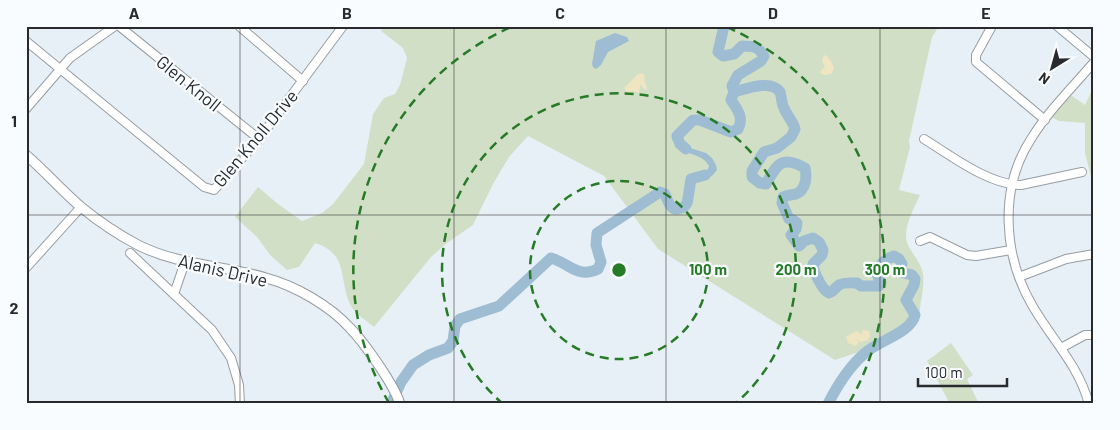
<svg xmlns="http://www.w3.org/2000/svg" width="1120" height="430" viewBox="0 0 1120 430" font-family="Barlow,sans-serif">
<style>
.green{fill:#d2dfc7}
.sand{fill:#efe5c0}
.water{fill:#9ebdd2}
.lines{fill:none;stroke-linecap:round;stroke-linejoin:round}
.river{stroke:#9ebdd2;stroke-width:11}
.minor-casing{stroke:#969da3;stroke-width:10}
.major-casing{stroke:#969da3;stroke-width:11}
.minor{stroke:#fff;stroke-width:8}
.major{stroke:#fff;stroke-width:9}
.grid{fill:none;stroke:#282a2d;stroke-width:1;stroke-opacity:0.55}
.ring{fill:none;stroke:#267b27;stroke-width:2.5;stroke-dasharray:9 6}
.labels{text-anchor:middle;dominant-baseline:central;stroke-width:4.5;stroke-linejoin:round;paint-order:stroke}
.street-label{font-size:18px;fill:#282a2d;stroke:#f9fcff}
.centre{fill:#267b27;stroke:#f9fcff;stroke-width:2.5}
.ring-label{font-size:15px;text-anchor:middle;font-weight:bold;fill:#267b27;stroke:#f9fcff;stroke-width:4.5;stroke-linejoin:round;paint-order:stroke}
.neatline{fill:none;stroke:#282a2d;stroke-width:2}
.grid-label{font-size:16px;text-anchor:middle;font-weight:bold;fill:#282a2d}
</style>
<rect width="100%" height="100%" fill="#e8f0f7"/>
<g class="green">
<path d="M384,26H939L932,37L909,141L910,147L899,190L920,195C914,209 900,232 909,247C914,256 921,263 923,274C925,286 919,307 919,321L892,341L835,360L658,249L604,176L528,136L509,157L493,184L473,225L447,243L431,257L374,327C367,321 355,314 351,306C338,281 350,254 315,243L299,267L287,270L271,256L257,237L235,217L258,187L278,204L302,221L322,213L333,204L364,164L373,114L384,98L395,94L400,85L407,58L403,48L381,31Z"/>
<path d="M1094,86V188L1085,153V123L1059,121L1049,116L1068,93L1085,105Z"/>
<path d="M951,343L973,375L967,379L979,404H950L927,361Z"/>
</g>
<g class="sand">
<path d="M824,55C828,55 833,64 834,68L831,74L824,75L820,73V71L825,67L822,61Z"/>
<path d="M642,73L645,76L644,80L647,88L645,90L640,84L639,93L633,91L628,93L624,88L637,75Z"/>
<path d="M863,330L869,331L870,336L868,340L861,342L856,339L859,342L856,346L848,343L846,337L856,331L863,335L862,332Z"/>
</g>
<g class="water">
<path d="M615,33L627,37L629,41L608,52L601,65L596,69L593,67L592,64L596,41Z"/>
<path d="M677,136L690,148L706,153L712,158L716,165L717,170L712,176L694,183L687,175L707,171L709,166C704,156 694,156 685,151C680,148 676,144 672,140Z"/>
</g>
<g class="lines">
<g class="river">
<path d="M734,92C746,89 771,79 780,92C782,97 781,103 784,108C787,116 793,121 795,129L791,137L777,148L764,152L752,171V177L760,183L766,184C777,164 782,155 805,168C807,177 806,190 796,194C791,195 787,195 783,197L782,203L789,219L793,220L797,223L796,229L791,235L799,246L804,241L813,238L819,242L823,250L822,255L813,264C813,271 822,290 829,293C834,291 835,288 839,285C844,282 852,283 857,283L861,286H879L881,283L876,272C879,264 886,259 894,256L899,259L902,264L900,269V272L912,275L915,279L914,285L906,300L915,315C911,333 877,341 864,354C849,367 837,386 828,404"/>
<path d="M686,149L680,144L677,136L693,120H700L731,132L738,129C744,118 738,110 731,100L734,92L732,86L738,75L761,61L764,56C758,46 753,46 742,46L734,54L723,56L718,52L724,26"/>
<path d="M391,404L401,382L413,365L429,355L448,348L453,341L455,326L460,319L499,306L551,258C569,263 577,279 598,269L601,262L596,245L597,233L660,192L665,194C668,202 671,212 681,208C684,208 685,206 687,203C688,200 690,185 691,179L705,175"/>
</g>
<defs>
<g id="minor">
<path d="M119,26L259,139"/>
<path d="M239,26L303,81"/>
<path d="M992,26L976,55V62L1045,120"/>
<path d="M1057,26L1094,57"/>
<path d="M26,41L204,187L214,190L259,139L343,26"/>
<path d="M26,109L70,58L115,26"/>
<path d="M924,139C950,155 989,185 1021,185L1082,172"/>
<path d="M920,241L930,237L967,255L976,256L1011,250"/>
<path d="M130,253L212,330L231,358L239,385L240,404"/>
<path d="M26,268L81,207"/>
<path d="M1019,277L1066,259L1094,254"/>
<path d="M174,294L185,262"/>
<path d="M1061,348L1085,335H1094"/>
<path d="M1089,404C1078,364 1052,340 1032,305C1003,255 999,188 1031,139C1048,111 1073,87 1094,62"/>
</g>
<path id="major" d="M26,155C45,171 62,191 81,207C98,221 119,235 138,245C180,266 223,265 266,278C296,286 330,306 350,328C362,340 371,354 380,367C388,379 396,391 400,404"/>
</defs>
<use href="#minor" class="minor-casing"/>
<use href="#major" class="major-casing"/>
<use href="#minor" class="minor"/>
<use href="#major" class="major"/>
</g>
<path class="grid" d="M240,26V404M454,26V404M666,26V404M880,26V404M26,215H1094"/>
<g class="ring">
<circle cx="619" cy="270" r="89"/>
<path d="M503 404A177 177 0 1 1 735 404"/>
<path d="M389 403A266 266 0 0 1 511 27M727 27A266 266 0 0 1 849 403"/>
</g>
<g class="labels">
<g class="street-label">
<text transform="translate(189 83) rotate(39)">Glen Knoll</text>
<text transform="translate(255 138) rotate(-50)">Glen Knoll Drive</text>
<text transform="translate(223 270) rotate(13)">Alanis Drive</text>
</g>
</g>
<circle cx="619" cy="270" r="8" class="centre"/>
<g class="ring-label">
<text x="708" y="275">100 m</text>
<text x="796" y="275">200 m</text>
<text x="885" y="275">300 m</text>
</g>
<rect width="1120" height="430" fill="none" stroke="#f9fcff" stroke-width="55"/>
<g transform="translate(1052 68) rotate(217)" stroke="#f9fcff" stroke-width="4" paint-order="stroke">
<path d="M0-4L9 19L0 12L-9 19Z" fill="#282a2d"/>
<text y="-8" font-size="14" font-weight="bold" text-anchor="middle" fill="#282a2d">N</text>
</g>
<path d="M918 378v8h89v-8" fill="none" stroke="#282a2d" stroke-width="2.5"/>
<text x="925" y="378" font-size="15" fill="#282a2d" stroke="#f9fcff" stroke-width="4" paint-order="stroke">100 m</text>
<rect x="28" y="28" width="1064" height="374" class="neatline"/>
<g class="grid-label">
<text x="134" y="19">A</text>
<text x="347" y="19">B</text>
<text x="560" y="19">C</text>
<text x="773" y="19">D</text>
<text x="986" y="19">E</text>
<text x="14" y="127">1</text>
<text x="14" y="314">2</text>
</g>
</svg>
